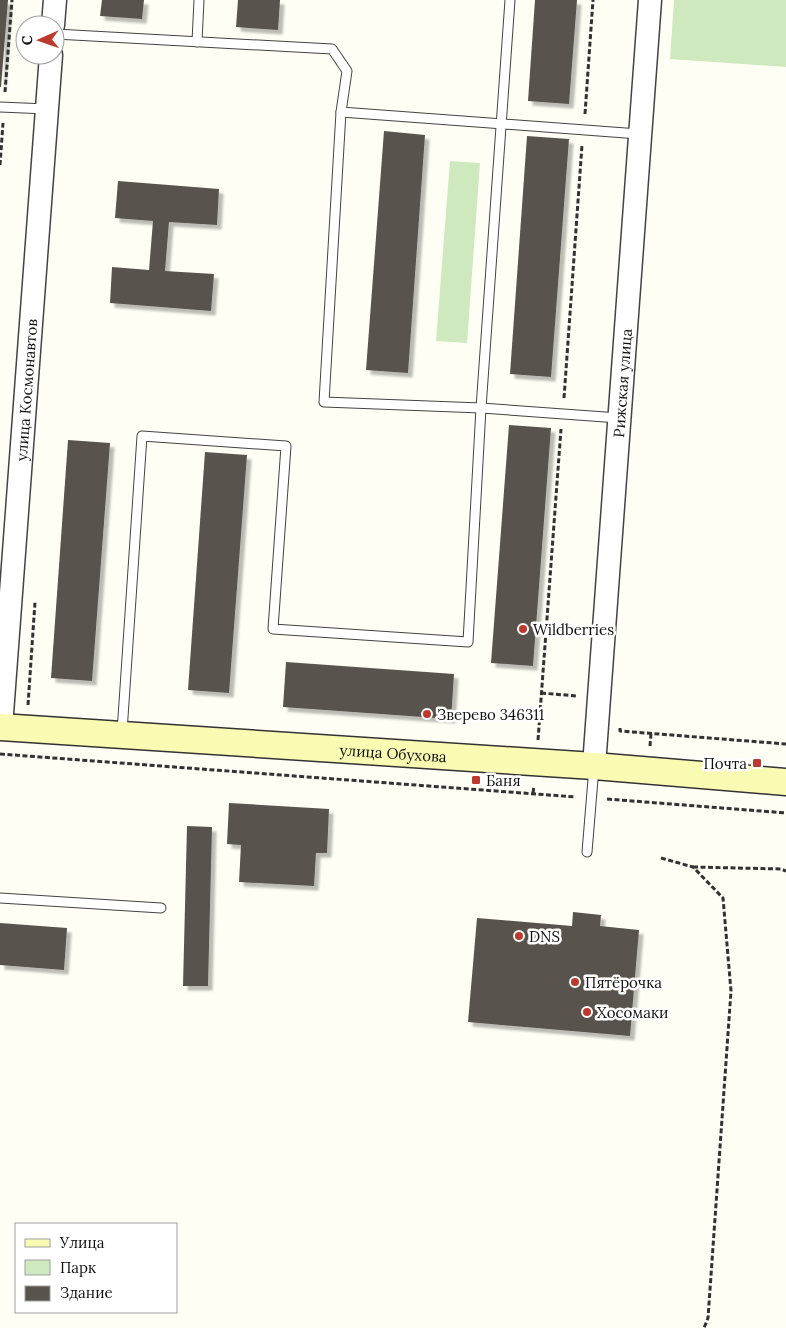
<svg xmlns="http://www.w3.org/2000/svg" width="786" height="1328" viewBox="0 0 786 1328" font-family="Lora,serif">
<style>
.green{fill:#cfe9be}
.building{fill:#59534d;filter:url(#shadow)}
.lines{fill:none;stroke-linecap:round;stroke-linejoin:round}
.service-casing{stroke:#434343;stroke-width:11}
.tertiary-casing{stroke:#434343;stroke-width:25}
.secondary-casing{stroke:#323232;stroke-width:29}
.path{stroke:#323232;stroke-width:3;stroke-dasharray:5 2.5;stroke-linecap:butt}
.service{stroke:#fff;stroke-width:9}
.tertiary{stroke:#fff;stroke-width:22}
.secondary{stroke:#fafbb3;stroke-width:26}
.poi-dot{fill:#bc3a2d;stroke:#fff;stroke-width:2}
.labels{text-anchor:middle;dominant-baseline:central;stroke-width:5;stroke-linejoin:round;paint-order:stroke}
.street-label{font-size:15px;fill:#101010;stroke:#fff}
.poi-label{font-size:15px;fill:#101010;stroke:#fff;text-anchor:start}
</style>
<defs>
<filter id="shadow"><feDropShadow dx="4.5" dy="4.5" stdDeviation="1" flood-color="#0004"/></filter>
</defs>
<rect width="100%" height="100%" fill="#fffef4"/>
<g class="green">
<path d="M674,0H786V67L670,59Z"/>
<path d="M450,161L480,163L467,343L436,341Z"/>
</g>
<g class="building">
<path d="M0,0H8L1,87H0Z"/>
<path d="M102,0H144L142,19L100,16Z"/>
<path d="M238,0H280L278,30L236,27Z"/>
<path d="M535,0H577L569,104L528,101Z"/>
<path d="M384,131L425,135L408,373L366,370Z"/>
<path d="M527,136L569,139L551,377L510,374Z"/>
<path d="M118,181L219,189L217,225L169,222L165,271L214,274L211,311L110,303L112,267L149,270L153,221L115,218Z"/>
<path d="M509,425L551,428L533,666L491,663Z"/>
<path d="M68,440L110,443L92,681L51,678Z"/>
<path d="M205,452L247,455L229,693L188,690Z"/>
<path d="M286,662L454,674L451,719L283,707Z"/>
<path d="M229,803L329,809L327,853H316L314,886L239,882L241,845L227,844Z"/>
<path d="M187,826L212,827L208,986H183Z"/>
<path d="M573,912L601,915L600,926L639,930L630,1036L468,1022L477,918L572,926Z"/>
<path d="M0,923L67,928L64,970L0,965Z"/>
</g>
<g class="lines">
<defs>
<g id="service">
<path d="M55,34L332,49L347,71L341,112L639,134"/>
<path d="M197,42L199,0"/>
<path d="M0,107L47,109"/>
<path d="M341,112L324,402L481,408L619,418"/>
<path d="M122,732L142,436L286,446L273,629L468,642L481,408L510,0"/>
<path d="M587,852L594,767"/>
<path d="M0,898L161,908"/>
</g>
<g id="tertiary">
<path d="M53,25L55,0"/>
<path id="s1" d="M1,727L51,55"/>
<path id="s2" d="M594,766L650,0"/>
</g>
<g id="secondary">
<path id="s3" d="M0,727L594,766L786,782"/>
</g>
</defs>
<use href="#service" class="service-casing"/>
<use href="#tertiary" class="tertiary-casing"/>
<use href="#secondary" class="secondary-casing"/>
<g class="path">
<path d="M5,92L12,0"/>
<path d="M585,114L593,0"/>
<path d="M0,165L3,123"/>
<path d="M564,398L582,145"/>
<path d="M541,693L577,696"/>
<path d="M28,705L35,602"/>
<path d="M620,728V731L786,744"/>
<path d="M538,740L561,429"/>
<path d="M650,746L651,733"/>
<path d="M0,754L576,797"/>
<path d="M533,793L534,786"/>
<path d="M607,799L786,813"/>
<path d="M661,858L693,867L723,898L731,991L708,1318L704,1328"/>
<path d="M693,867L781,869L786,871"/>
</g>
<use href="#service" class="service"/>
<use href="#tertiary" class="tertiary"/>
<use href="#secondary" class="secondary"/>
</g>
<g class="poi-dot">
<circle cx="523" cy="629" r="5"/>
<circle cx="427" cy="714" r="5"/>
<rect x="752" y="758" width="10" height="10" rx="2.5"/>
<rect x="471" y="775" width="10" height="10" rx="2.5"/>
<circle cx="519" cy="936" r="5"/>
<circle cx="575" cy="982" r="5"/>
<circle cx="587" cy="1012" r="5"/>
</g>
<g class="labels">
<g class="street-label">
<text stroke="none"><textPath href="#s2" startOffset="384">Рижская улица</textPath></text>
<text stroke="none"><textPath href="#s1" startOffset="338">улица Космонавтов</textPath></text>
<text stroke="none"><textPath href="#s3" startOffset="394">улица Обухова</textPath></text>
</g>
<g class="poi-label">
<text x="533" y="629">Wildberries</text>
<text x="437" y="714">Зверево 346311</text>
<text x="747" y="763" text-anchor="end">Почта</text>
<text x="486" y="780">Баня</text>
<text x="529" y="936">DNS</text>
<text x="585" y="982">Пятёрочка</text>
<text x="597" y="1012">Хосомаки</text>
</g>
</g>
<rect x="15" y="1223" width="162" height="90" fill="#ffffff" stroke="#9f9f9f"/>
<rect x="25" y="1239" width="25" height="8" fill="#fafbb3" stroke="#9f9f9f"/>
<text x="60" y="1248" font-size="15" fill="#101010">Улица</text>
<rect x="25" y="1260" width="25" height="15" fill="#cfe9be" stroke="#9f9f9f"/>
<text x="60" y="1273" font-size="15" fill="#101010">Парк</text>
<rect x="25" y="1286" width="25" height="15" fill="#59534d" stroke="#9f9f9f"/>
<text x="60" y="1298" font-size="15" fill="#101010">Здание</text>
<g transform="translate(40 40) rotate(268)"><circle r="24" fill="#ffffff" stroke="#9f9f9f"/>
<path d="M0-4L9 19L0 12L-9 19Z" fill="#bc3a2d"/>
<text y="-8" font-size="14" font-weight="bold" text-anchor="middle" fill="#101010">С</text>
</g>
</svg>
